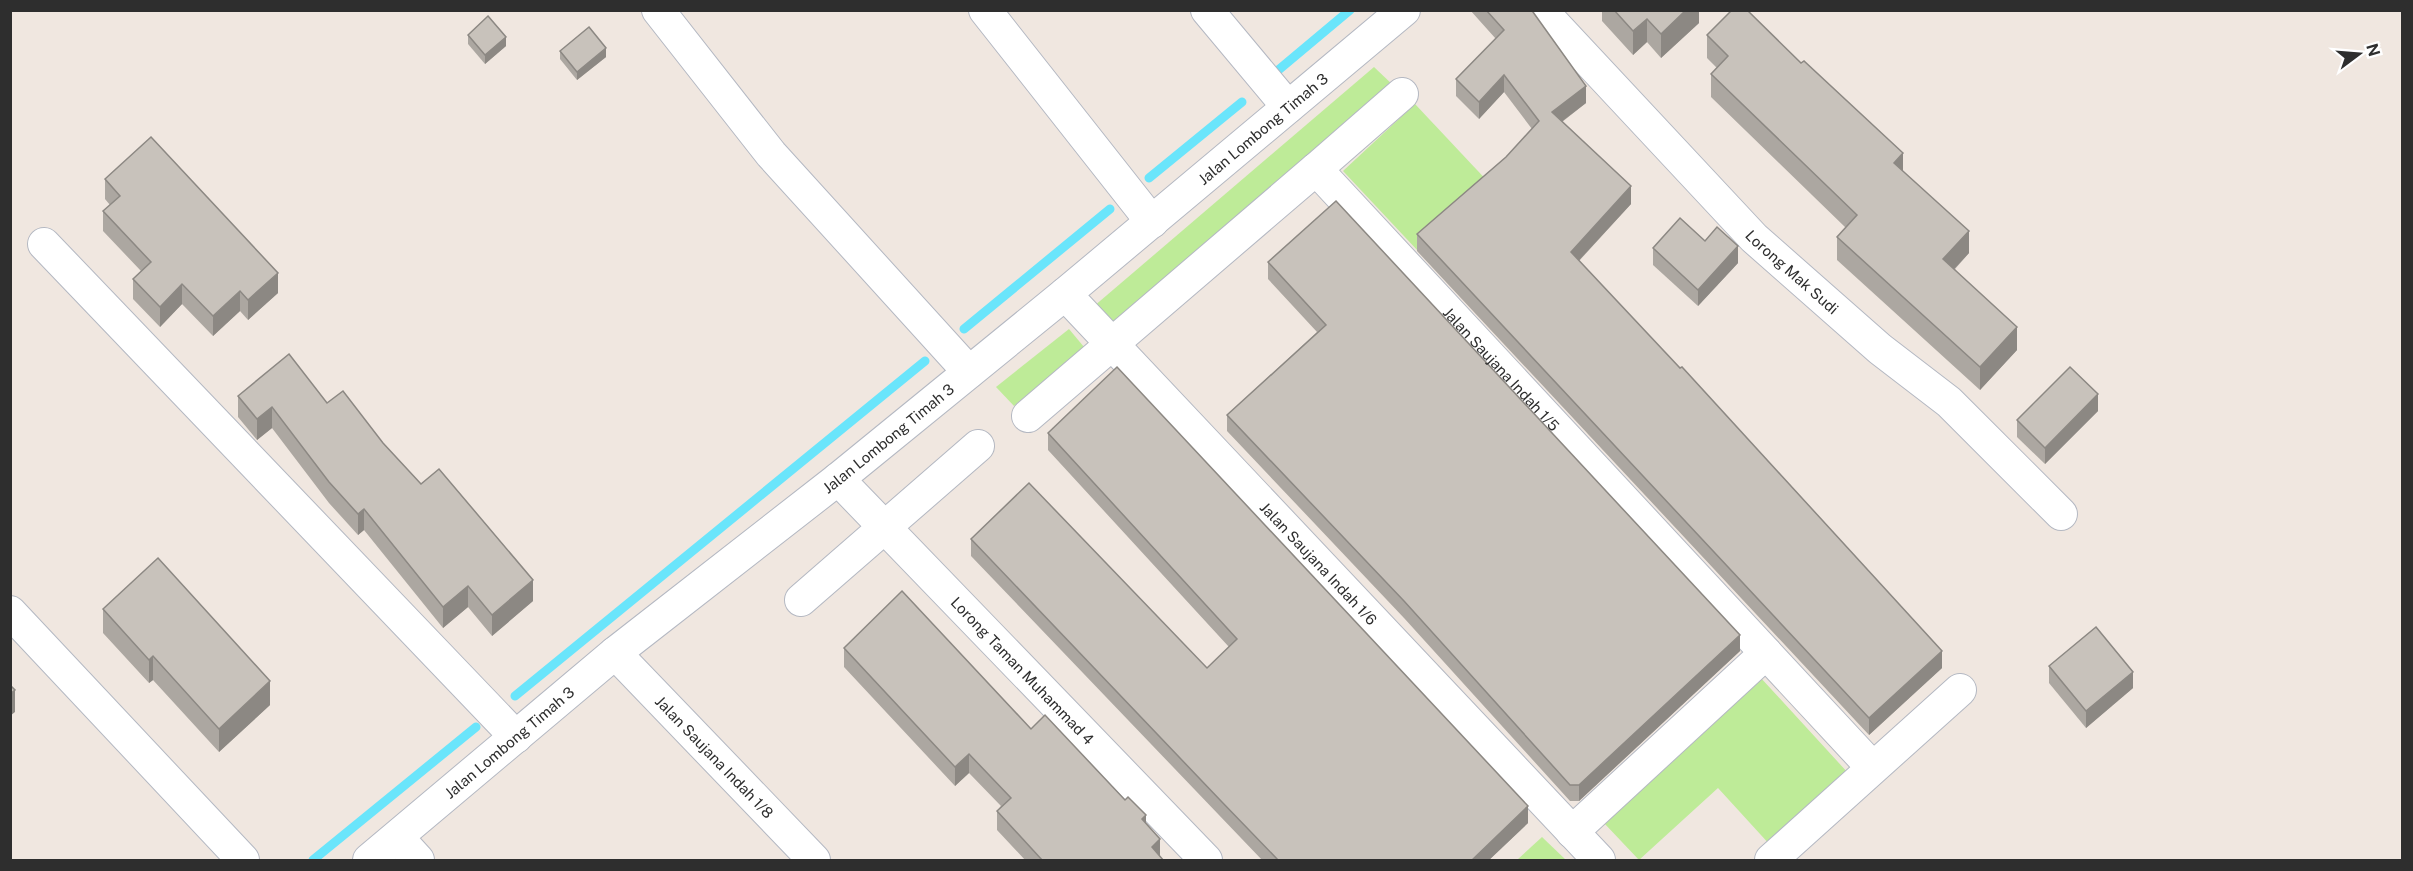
<svg xmlns="http://www.w3.org/2000/svg" width="2413" height="871" viewBox="0 0 2413 871" font-family="'Public Sans',sans-serif">
<style>
.green{fill:#beeb98}
.lines{fill:none;stroke-linecap:round;stroke-linejoin:round}
.stream{stroke:#6ae5fb;stroke-width:9}
.street-casing{stroke:#b4b8c2;stroke-width:34}
.street{stroke:#fff;stroke-width:32}
.wall{fill:#aca7a1}
.shaded-wall{fill:#8c8883}
.building{fill:#c8c2bb;stroke:#8c8883;stroke-width:1.5}
.labels{text-anchor:middle;dominant-baseline:central;stroke-width:4.5;stroke-linejoin:round;paint-order:stroke}
.street-label{font-size:15px;fill:#2e2e2e;stroke:#fff}
</style>
<rect width="100%" height="100%" fill="#f0e7e0"/>
<g class="green">
<path d="M1374,67L1395,87L1111,327L1093,307Z"/>
<path d="M1415,104L1492,186L1418,251L1343,171Z"/>
<path d="M1069,329L1084,347L1014,406L996,387Z"/>
<path d="M1760,677L1849,774L1771,846L1718,788L1639,860L1604,823Z"/>
<path d="M1542,837L1566,860H1517Z"/>
</g>
<g class="lines">
<g class="stream">
<path d="M1276,72L1350,10"/>
<path d="M1149,178L1242,102"/>
<path d="M964,329L1110,209"/>
<path d="M515,696L925,361"/>
<path d="M313,860L476,727"/>
</g>
<defs>
<g id="street">
<path d="M658,10L771,154L969,372"/>
<path d="M985,10L1152,222"/>
<path d="M1207,10L1288,107"/>
<path id="s1" d="M1541,10L1754,238L1880,349L1949,402L2061,514"/>
<path d="M1316,169L1402,94"/>
<path d="M44,244L516,737"/>
<path id="s2" d="M1065,294L1599,860"/>
<path id="s3" d="M1028,416L1316,169L1872,767"/>
<path id="s4" d="M838,479L1206,860"/>
<path d="M801,600L978,446"/>
<path d="M10,612L243,860"/>
<path id="s5" d="M615,653L814,860"/>
<path d="M1572,832L1766,653"/>
<path d="M398,838L418,860"/>
<path id="s6" d="M369,860L615,653L838,479L1065,294L1404,10"/>
<path d="M1771,860L1960,690"/>
</g>
</defs>
<use href="#street" class="street-casing"/>
<use href="#street" class="street"/>
</g>
<g class="wall">
<path d="M1470,10H1532L1586,103L1562,122L1631,204L1579,261L1942,668L1869,735L1417,251V234L1506,157L1532,129L1504,92L1479,119L1456,96V79L1496,39Z"/>
<path d="M1602,10H1699V23L1661,58L1647,42L1633,55L1602,21Z"/>
<path d="M468,35L506,46L485,64L468,44Z"/>
<path d="M1707,35L1903,171L1969,253L1955,269L2017,350L1980,390L1837,260V237L1846,228L1711,97V74L1717,68L1707,58Z"/>
<path d="M560,51L606,57L577,80L560,59Z"/>
<path d="M105,179L278,293L248,320L240,311L213,336L182,304L160,327L133,299V279L141,271L103,231V211L110,205L105,199Z"/>
<path d="M1705,241L1738,263L1698,306L1653,265V248Z"/>
<path d="M1268,262L1740,651L1579,801H1570L1404,618L1227,431V415L1317,332L1268,279Z"/>
<path d="M238,396L327,403L383,443L421,484L533,601L492,636L468,607L443,628L364,530L358,535L329,503L272,428L257,440L238,417Z"/>
<path d="M2098,411L2045,464L2017,437V420Z"/>
<path d="M1048,433L1528,823L1488,861H1263L971,556V539L1207,668L1229,647L1048,450Z"/>
<path d="M103,609L270,705L219,752L153,680L149,683L103,633Z"/>
<path d="M844,648L1031,729L1146,824L1160,857L1164,861H1026L997,830V811L1001,806L969,773L955,786L844,667Z"/>
<path d="M2049,666L2133,688L2086,728L2049,683Z"/>
</g>
<g class="shaded-wall">
<path d="M1686,10H1699V23L1661,58V34Z"/>
<path d="M1647,19V42L1633,55V31Z"/>
<path d="M506,37V46L485,64V55Z"/>
<path d="M606,48V57L577,80V72Z"/>
<path d="M1504,75V92L1479,119V102Z"/>
<path d="M1586,86V103L1552,129V112Z"/>
<path d="M1903,153V176L1894,163Z"/>
<path d="M1631,186V204L1571,269V252Z"/>
<path d="M1969,231V253L1943,281V259Z"/>
<path d="M1738,246V263L1698,306V290Z"/>
<path d="M278,273V293L248,320V300Z"/>
<path d="M182,284V304L160,327V307Z"/>
<path d="M240,291V311L213,336V316Z"/>
<path d="M2017,327V350L1980,390V367Z"/>
<path d="M2098,394V411L2045,464V448Z"/>
<path d="M272,407V428L257,440V419Z"/>
<path d="M364,509V530L358,535V514Z"/>
<path d="M533,580V601L492,636V615Z"/>
<path d="M468,586V607L443,628V607Z"/>
<path d="M1740,635V651L1579,801V785Z"/>
<path d="M1942,651V668L1869,735V718Z"/>
<path d="M153,656V680L149,683V660Z"/>
<path d="M2133,672V688L2086,728V711Z"/>
<path d="M270,681V705L219,752V729Z"/>
<path d="M15,690V712L10,716V694Z"/>
<path d="M969,754V773L955,786V767Z"/>
<path d="M1528,806V823L1488,861H1471Z"/>
<path d="M1146,815V835L1142,819Z"/>
<path d="M1160,839V858L1152,847Z"/>
</g>
<g class="building">
<path d="M1486,10H1532L1533,12L1586,86L1552,112L1631,186L1571,252L1680,368L1682,367L1942,651L1869,718L1417,234L1506,157L1539,121L1504,75L1479,102L1456,79L1504,30Z"/>
<path d="M1614,10H1686L1661,34L1647,19L1633,31Z"/>
<path d="M1732,10H1747L1801,63L1804,61L1903,153L1894,163L1969,231L1943,259L2017,327L1980,367L1837,237L1857,215L1711,74L1728,56L1707,35Z"/>
<path d="M488,16L506,37L485,55L468,35Z"/>
<path d="M589,27L606,48L577,72L560,51Z"/>
<path d="M151,137L278,273L248,300L240,291L213,316L182,284L160,307L133,279L151,262L103,211L120,196L105,179Z"/>
<path d="M1336,201L1740,635L1579,785H1570L1404,601L1227,415L1326,325L1268,262Z"/>
<path d="M1680,218L1705,241L1717,227L1738,246L1698,290L1653,248Z"/>
<path d="M289,354L327,403L343,391L383,443L421,484L439,469L533,580L492,615L468,586L443,607L364,509L358,514L329,482L272,407L257,419L238,396Z"/>
<path d="M1117,367L1528,806L1471,861H1279L1221,801L971,539L1029,483L1207,668L1237,639L1048,433Z"/>
<path d="M2070,367L2098,394L2045,448L2017,420Z"/>
<path d="M158,558L270,681L219,729L153,656L149,660L103,609Z"/>
<path d="M902,591L1031,729L1045,715L1125,800L1128,797L1146,815L1142,819L1160,839L1152,847L1164,861H1043L997,811L1011,798L969,754L955,767L844,648Z"/>
<path d="M2096,627L2133,672L2086,711L2049,666Z"/>
<path d="M10,685L15,690L10,694Z"/>
</g>
<g class="labels">
<g class="street-label">
<text stroke="none"><textPath href="#s6" startOffset="1155">Jalan Lombong Timah 3</textPath></text>
<text stroke="none"><textPath href="#s1" startOffset="363">Lorong Mak Sudi</textPath></text>
<text stroke="none"><textPath href="#s3" startOffset="652">Jalan Saujana Indah 1/5</textPath></text>
<text stroke="none"><textPath href="#s6" startOffset="669">Jalan Lombong Timah 3</textPath></text>
<text stroke="none"><textPath href="#s2" startOffset="370">Jalan Saujana Indah 1/6</textPath></text>
<text stroke="none"><textPath href="#s4" startOffset="266">Lorong Taman Muhammad 4</textPath></text>
<text stroke="none"><textPath href="#s6" startOffset="183">Jalan Lombong Timah 3</textPath></text>
<text stroke="none"><textPath href="#s5" startOffset="144">Jalan Saujana Indah 1/8</textPath></text>
</g>
</g>
<rect width="2413" height="871" fill="none" stroke="#2e2e2e" stroke-width="24"/>
<g transform="translate(2359 54) rotate(74)" stroke="#ffffff" stroke-width="4.5" paint-order="stroke">
<path d="M0-4.5L10 22L0 15L-10 22Z" fill="#2e2e2e"/>
<text y="-9" font-size="16" font-weight="bold" text-anchor="middle" fill="#2e2e2e">N</text>
</g>
</svg>
